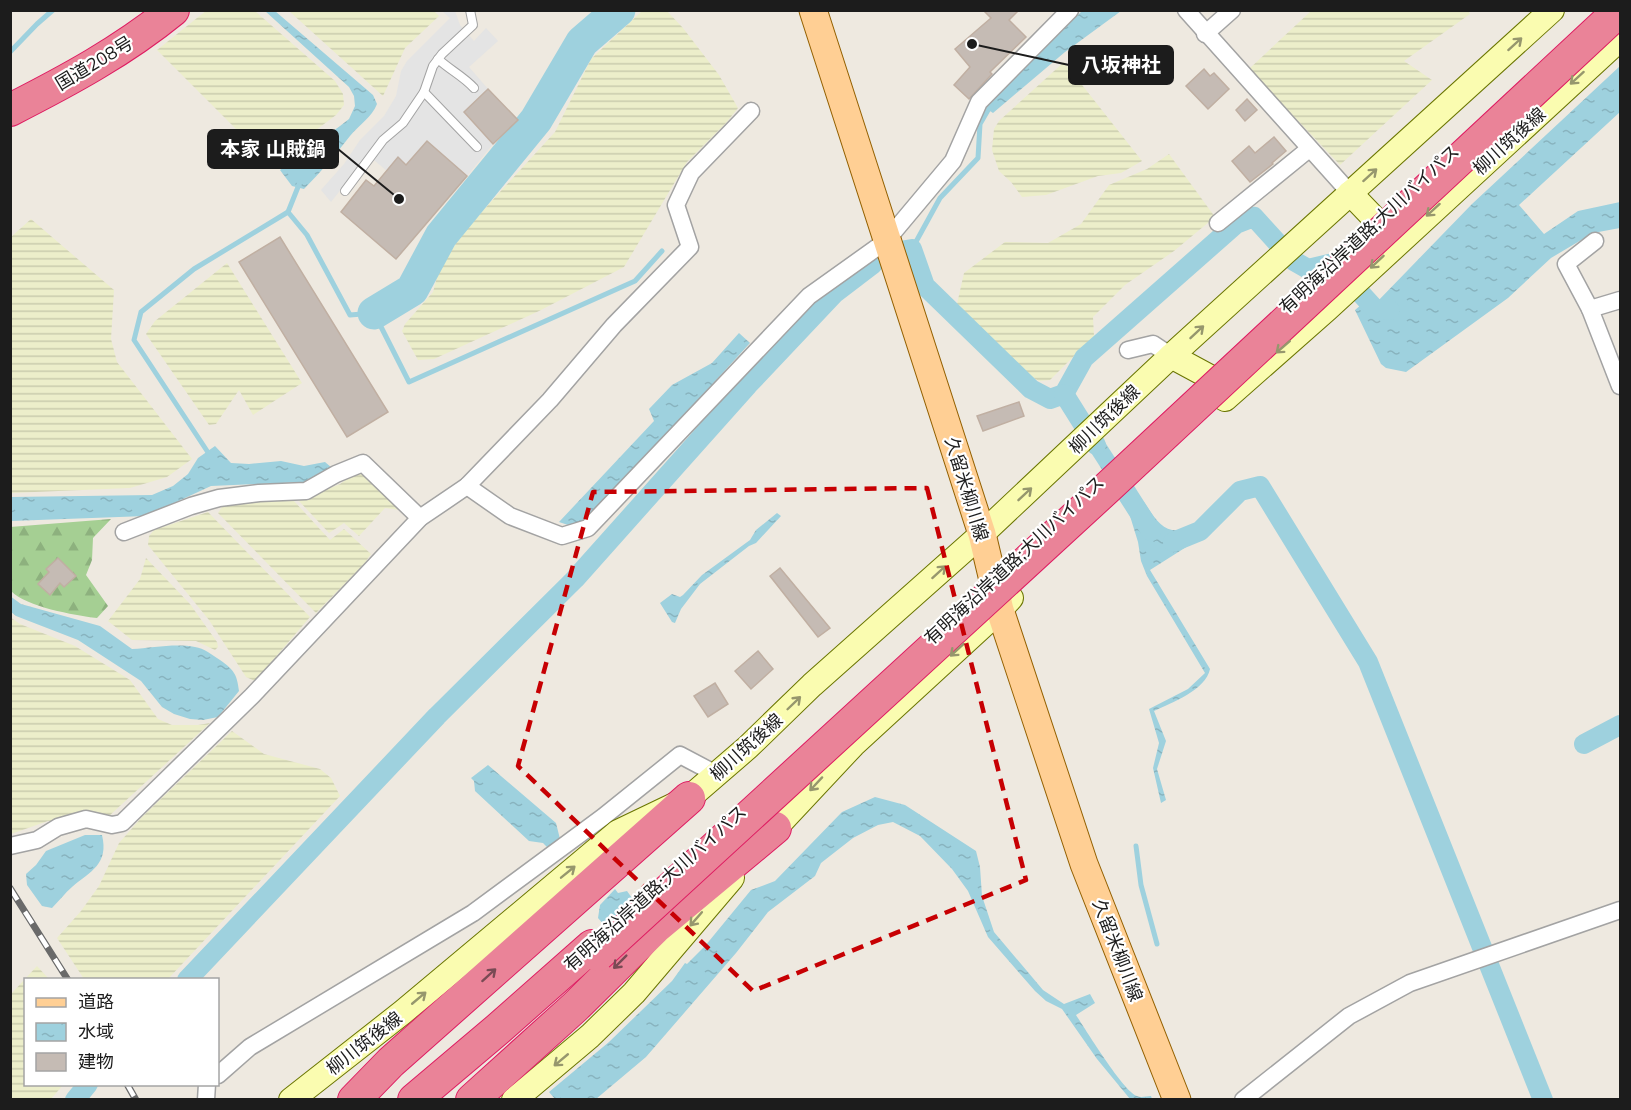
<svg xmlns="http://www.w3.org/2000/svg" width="1631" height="1110" viewBox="0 0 1631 1110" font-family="Mulish,'Noto Sans JP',sans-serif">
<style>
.farmland{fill:url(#farmland-rules)}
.forest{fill:url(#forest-firs)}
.parking{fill:#e4e4e4}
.water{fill:url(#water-ripples)}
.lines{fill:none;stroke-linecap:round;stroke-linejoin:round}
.stream{stroke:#9ed1de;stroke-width:5}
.canal{stroke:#9ed1de;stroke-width:20}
.river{stroke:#9ed1de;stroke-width:33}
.building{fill:#c5bbb4;stroke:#c0afa2;stroke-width:1.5}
.lane-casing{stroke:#a3a3a3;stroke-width:10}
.street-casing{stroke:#a3a3a3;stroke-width:19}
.secondary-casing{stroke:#6a7500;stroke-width:26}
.primary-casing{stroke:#936000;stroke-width:29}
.highway-casing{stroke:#de1b61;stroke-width:34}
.lane{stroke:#fff;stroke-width:8}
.street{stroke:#fff;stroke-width:16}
.secondary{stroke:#fafcb0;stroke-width:24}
.primary{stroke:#ffcf94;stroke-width:27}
.highway{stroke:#ea8398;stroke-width:32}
.rail-casing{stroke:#6a6a6a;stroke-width:7}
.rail{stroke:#fff;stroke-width:4.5;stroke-dasharray:14;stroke-linecap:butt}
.highway-bridge-casing{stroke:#de1b61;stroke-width:34;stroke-linecap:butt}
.highway-bridge{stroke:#ea8398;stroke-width:32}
.oneway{stroke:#96976d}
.oneway2{stroke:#794a54}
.marked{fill:none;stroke:#c70003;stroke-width:4.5;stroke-dasharray:12 8;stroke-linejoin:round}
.labels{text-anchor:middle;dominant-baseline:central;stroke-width:4.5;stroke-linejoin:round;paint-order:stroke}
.street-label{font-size:18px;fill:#1c1c1c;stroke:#fff}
.leader{fill:none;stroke:#1c1c1c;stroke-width:2}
.callout-dot{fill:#1c1c1c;stroke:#fff;stroke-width:2}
.callout{fill:#1c1c1c;stroke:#1c1c1c;stroke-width:2}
.callout-label{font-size:20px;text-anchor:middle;font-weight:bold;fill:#fff}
</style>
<defs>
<pattern id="farmland-rules" width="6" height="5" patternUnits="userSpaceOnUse" patternTransform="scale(1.5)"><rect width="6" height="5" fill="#eceeca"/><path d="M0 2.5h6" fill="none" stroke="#caccad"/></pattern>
<pattern id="forest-firs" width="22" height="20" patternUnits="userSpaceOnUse" patternTransform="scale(1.5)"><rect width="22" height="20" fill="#a5cf93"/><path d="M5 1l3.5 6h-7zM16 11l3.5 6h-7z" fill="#8db17e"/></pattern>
<pattern id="water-ripples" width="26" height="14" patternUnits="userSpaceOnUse" patternTransform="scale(1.5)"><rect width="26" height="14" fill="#9ed1de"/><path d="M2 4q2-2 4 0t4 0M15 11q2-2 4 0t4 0" fill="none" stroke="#88b3be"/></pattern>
</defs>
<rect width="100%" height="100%" fill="#eee9e0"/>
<g class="farmland">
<path d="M207,10L255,11L335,81L343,94L344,105L336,115L271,164L157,50Z"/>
<path d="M433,10L439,16L405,48L383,96L289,11Z"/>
<path d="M1468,10L1470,14L1404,61L1432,80L1340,165L1249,69L1311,11Z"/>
<path d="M642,11H667L683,28L719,75L738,108L726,123L687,162L624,267L539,311L434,359L418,360L402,331L405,324L433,292L440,266L467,228L555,132L591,59Z"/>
<path d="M1064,62L1142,161L1121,173L1098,176L1046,195L1022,197L1011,182L999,171L992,150L994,129L999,121Z"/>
<path d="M1169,154L1215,217L1174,251L1125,285L1093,317L1094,336L1050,380L1039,381L1028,375L957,304L964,273L1005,242L1048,243L1081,224L1109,185L1147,169Z"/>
<path d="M31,219L114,290L111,339L117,362L192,459L167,477L130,488L11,493V237Z"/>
<path d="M227,263L302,383L253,415L239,390L216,424L209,425L146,334L155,321Z"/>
<path d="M359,470L400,510L385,508L359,536L344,523L329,533L299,501L340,484Z"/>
<path d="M282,497L294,501L330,540L344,529L371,554L364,564L316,613L218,513L222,507L257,498Z"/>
<path d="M208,512L310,617L255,681L246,677L209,620L148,545L149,536L154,530Z"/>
<path d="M146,558L190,604L217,642L218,647L215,650L196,641L132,640L108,621L140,579Z"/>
<path d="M10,617L20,624L75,646L130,680L158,719L172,725H198L210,723L108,817L78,821H48L11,834Z"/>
<path d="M232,731L264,754L320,769L331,778L340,796L168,979H84L57,938L81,911L99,886L119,843L142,817Z"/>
<path d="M37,966L49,979L26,980V1084L63,1085L51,1099H11V994Z"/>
</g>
<path class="forest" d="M111,519L93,538L92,560L86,575L108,606L97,618C73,615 27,607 11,591L10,527Z"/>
<path class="parking" d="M442,11H455L460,25L474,41L486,28L498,41L469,67L488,89L464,112L493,144L467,176L427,141L406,165L398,158L387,171L368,155L331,202L321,190L344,164L360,140L384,116L396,96L401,71L407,61L450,18Z"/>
<g class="water">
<path d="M265,11H275L373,95L377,104C372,117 359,125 350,136C335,155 321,172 304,189L292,186L280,170L340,126L349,119L355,106L354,96L349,87Z"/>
<path d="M1082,11H1121L1065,52L993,113L984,107Z"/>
<path d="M1620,66V112L1519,205L1544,234L1578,211L1620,202V228L1593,233L1551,258L1508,298L1406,372L1386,368L1381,364L1355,310L1369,298L1375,304L1472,204Z"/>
<path d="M739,333L750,343L589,519L571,526L559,522L654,421L649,409L672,385L712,363Z"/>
<path d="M1101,436L1126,475L1112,485L1088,448Z"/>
<path d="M215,446L231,463L249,464L281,461L304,466L325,462L332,468L305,482L211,486L146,516L11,521V497L152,495L173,486L188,474L198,458Z"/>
<path d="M1144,502C1158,523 1165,537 1193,527L1202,537L1150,570L1210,669C1206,690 1171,703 1154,711L1166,741L1157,769L1166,800L1161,803L1153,768L1159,743L1149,709L1188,689L1205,673L1147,576L1141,561L1138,542L1130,516Z"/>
<path d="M777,513L781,516L756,543L749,546L700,584L681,609L675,623L672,622L660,603L672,594L680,597L683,595L702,575L750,540L756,530Z"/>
<path d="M10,596L21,604L100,626L132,649C152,648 175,643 195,647C204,648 212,655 220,660C234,670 237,674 239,691L218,717L203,720L190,719L174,714L162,707L141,681L78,640L16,616L11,612Z"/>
<path d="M488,765L556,823L560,839L548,848L543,843L529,841L475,791L474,781L471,778Z"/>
<path d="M875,797L905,805L976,851L980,867L982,896L994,932L1043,990L1064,1004L1090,994L1095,1003L1076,1015C1086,1030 1123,1091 1137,1096C1141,1098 1146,1096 1151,1096L1152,1099H1130L1097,1059L1062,1009L1046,1001L1035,991L988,937L968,891L952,869L920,836L893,822L878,825L853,838L821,863L815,876L768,912L736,953L646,1057L596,1099H555L549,1092L609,1042L672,981L685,963L687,964L705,946L751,890L775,881L842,812Z"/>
<path d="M85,835H102C109,864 91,871 72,887C65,893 59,901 52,908L42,906L27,885L26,874L36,865L46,851Z"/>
<path d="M615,889L618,893L627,891L637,905L611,933L598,918L600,905Z"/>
</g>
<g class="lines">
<g class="stream">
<path d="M10,52L37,24L53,10"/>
<path d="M300,182L288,212L307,235L350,315L374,313L409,382L635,281L662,251"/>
<path d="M912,249L940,198L978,158L980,124L991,105"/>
<path d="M211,457L134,340L141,312L194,269L288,212"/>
<path d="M1136,846L1141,885L1157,944"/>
</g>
<g class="canal">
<path d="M900,251L912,249L925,286L1031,389L1050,399L1064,394L1084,358L1236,224L1254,217L1294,261L1308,269L1333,263L1375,309L1390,310"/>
<path d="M1064,394L1096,445"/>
<path d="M1112,470L1151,531"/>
<path d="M1173,542L1200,531L1240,491L1260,486L1368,662L1543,1100"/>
<path d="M1584,744L1620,725"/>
<path d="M187,980L437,716L575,579L748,385L835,293L873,264"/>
<path d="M75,1100L88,1084"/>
</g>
<path class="river" d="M374,313L412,290L441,236L536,120L582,42L619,10"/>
</g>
<g class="building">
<path d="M983,10H1019L1009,20L1026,37L990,72L992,74L969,99L954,85L970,67L955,49L991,18Z"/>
<path d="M1204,69L1210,76L1214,73L1229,89L1208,109L1186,86Z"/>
<path d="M488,89L518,120L493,144L464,112Z"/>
<path d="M1247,99L1257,110L1245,121L1236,110Z"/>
<path d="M1274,137L1286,151L1272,163L1273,164L1250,182L1232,161L1249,146L1255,153Z"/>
<path d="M427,141L467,176L396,259L341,212L366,180L374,186L398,157L406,165Z"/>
<path d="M280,237L388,412L347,437L239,262Z"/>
<path d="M1019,402L1024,416L983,431L977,416Z"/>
<path d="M58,558L76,576L64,587L60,583L50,595L38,584L49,572L46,569Z"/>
<path d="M780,568L830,628L818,637L770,576Z"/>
<path d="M758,651L773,669L751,689L735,671Z"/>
<path d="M715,683L728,704L708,717L694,696Z"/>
</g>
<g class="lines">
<defs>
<g id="lane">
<path d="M438,59C450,70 463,76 474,88"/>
<path d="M424,92L477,147"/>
<path d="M345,191L383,140L403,123L424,92L433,66L442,54L473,25L470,10"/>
</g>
<g id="street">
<path d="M1186,10L1350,193"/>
<path d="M1205,34L1232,10"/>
<path d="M1218,223L1309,149"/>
<path d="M1620,300L1590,309L1620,386"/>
<path d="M1590,309L1566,264L1595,241"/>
<path d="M1128,350L1153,344L1171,356"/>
<path d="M467,486L510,516L562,536L588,528L809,296L886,241L953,161L979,102L1070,10"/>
<path d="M124,532L191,506L219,498L259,493L306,491L336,474L363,463L420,518"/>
<path d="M10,846L37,840L58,827L86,819L112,825L122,823L252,696L420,518L467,486L550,400L614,325L690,247L676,205L691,173L751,111"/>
<path d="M218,1075L250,1047L473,913L603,817L680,755L716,774"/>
<path d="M206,1100L207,1084"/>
<path d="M1243,1100L1349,1016L1410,983L1620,910"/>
</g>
<g id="secondary">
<path d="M1350,193L1396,241"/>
<path d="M1171,356L1234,390"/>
<path d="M1225,399L1327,309L1620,39"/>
<path d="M764,840L853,745L1000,610L1011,598"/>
<path d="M291,1100L403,1012L618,832L689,798L748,747L812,685L982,534L1171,356L1552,10"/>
<path d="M514,1100L590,1036L634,993L732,878"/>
</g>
<path id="primary" d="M813,10L982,534L1000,610L1084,864L1177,1100"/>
<g id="highway">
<path d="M10,110C67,81 123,51 173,10"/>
<path d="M354,1100L391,1062L689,798"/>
<path d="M414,1100L498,1029L592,946"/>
<path d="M472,1100L575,1007L655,928L775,828"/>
</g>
</defs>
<use href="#lane" class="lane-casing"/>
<use href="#street" class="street-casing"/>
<use href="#secondary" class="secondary-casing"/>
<use href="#primary" class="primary-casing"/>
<use href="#highway" class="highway-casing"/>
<use href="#lane" class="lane"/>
<use href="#street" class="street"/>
<use href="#secondary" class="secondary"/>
<use href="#primary" class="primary"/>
<use href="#highway" class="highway"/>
<defs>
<g id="rail">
<path d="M10,888L68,980"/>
<path d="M127,1084L136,1100"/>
</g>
</defs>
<use href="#rail" class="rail-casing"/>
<use href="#rail" class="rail"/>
<defs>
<path id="highway-bridge" d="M598,955L1106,489L1620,10"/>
</defs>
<use href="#highway-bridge" class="highway-bridge-casing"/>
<use href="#highway-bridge" class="highway-bridge"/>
</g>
<defs><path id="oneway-shaft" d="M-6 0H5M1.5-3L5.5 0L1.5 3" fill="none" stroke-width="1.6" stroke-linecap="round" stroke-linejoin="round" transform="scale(1.5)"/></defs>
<g class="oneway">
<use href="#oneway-shaft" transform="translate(1515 44) rotate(-42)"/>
<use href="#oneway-shaft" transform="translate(1577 78) rotate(138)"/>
<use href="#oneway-shaft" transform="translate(1370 175) rotate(-42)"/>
<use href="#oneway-shaft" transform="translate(1433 210) rotate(138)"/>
<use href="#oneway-shaft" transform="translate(1377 262) rotate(137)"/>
<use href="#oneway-shaft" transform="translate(1197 332) rotate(-43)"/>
<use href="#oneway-shaft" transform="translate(1283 347) rotate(139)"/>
<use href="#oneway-shaft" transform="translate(1025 494) rotate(-43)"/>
<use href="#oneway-shaft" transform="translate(939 572) rotate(-42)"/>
<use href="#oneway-shaft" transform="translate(957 650) rotate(138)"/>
<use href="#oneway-shaft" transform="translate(794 703) rotate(-44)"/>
<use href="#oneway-shaft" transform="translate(816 784) rotate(133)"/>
<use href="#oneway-shaft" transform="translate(568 872) rotate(-39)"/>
<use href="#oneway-shaft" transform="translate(696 919) rotate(131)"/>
<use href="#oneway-shaft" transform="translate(419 998) rotate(-40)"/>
<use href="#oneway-shaft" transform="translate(561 1060) rotate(140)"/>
</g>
<g class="oneway2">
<use href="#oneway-shaft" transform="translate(620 962) rotate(135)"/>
<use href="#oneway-shaft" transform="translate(489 975) rotate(-42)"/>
</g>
<path class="marked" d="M927,488L1026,880L753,991L518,766L593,492Z"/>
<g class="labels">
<g class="street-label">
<text transform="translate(94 63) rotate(-31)">国道208号</text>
<text transform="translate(1509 141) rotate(-42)">柳川筑後線</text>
<text transform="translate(1369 229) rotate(-43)">有明海沿岸道路;大川バイパス</text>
<text transform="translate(1104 419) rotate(-44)">柳川筑後線</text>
<text transform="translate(967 489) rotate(73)">久留米柳川線</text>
<text transform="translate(1014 560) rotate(-43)">有明海沿岸道路;大川バイパス</text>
<text transform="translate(746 747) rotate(-42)">柳川筑後線</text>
<text transform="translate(655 888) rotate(-42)">有明海沿岸道路;大川バイパス</text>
<text transform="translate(1118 950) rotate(69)">久留米柳川線</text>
<text transform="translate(364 1043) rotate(-38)">柳川筑後線</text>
</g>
</g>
<path class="leader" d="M972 44L1069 65M399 199L338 149"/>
<g class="callout-dot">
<circle cx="972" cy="44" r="6"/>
<circle cx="399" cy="199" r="6"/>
</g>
<g class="callout">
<rect x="1069" y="46" width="104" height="38" rx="6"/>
<rect x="208" y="130" width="130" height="38" rx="6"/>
</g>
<g class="callout-label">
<text x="1121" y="72">八坂神社</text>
<text x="273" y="156">本家 山賊鍋</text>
</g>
<rect width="1631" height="1110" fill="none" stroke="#1c1c1c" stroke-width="24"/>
<rect x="24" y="978" width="195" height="108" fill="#ffffff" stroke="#a4a4a4" stroke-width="1.5"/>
<rect x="36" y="998" width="30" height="9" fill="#ffcf94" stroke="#a4a4a4" stroke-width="1.5"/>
<text x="78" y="1008" font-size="18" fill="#1c1c1c">道路</text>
<rect x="36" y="1023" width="30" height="18" fill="url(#water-ripples)" stroke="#a4a4a4" stroke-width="1.5"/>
<text x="78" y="1038" font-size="18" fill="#1c1c1c">水域</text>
<rect x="36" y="1053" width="30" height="18" fill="#c5bbb4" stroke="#a4a4a4" stroke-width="1.5"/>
<text x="78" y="1068" font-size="18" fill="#1c1c1c">建物</text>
</svg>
